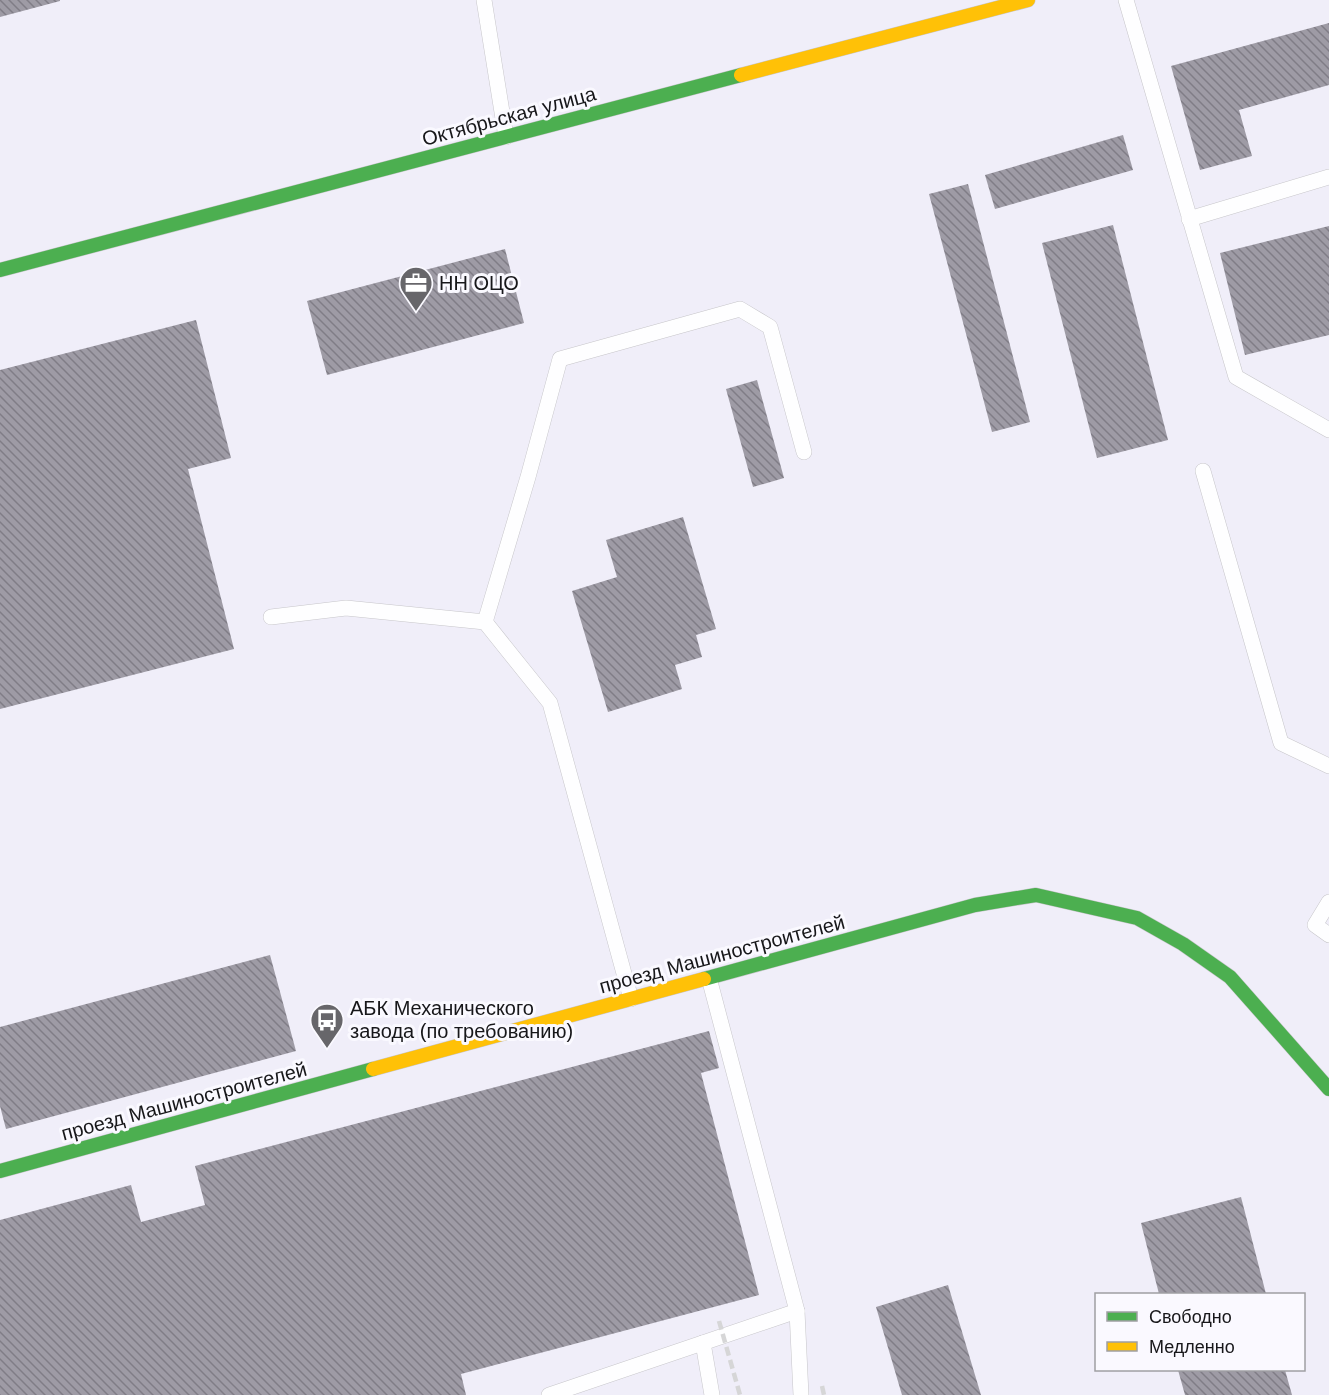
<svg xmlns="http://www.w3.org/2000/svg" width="1329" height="1395" viewBox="0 0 1329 1395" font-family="Arial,sans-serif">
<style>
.built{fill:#f0eef9;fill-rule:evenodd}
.building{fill:url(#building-back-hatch)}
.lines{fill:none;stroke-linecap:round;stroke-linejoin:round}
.lane-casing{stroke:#c7c6ca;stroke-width:16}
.fast-casing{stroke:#c7c6ca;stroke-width:15}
.slow-casing{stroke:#c7c6ca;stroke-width:15}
.lane{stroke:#fefeff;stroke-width:15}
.fast{stroke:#4caf50;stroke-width:14}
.slow{stroke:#ffc107;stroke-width:14}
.rail{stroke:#d6d6d7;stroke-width:4.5;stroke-dasharray:9 4.5;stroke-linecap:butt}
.labels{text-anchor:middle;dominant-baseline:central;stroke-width:6;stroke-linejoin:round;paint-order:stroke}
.street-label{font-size:20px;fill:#17171a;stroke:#faf9ff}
.poi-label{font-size:20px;fill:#17171a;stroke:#faf9ff;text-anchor:start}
</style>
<defs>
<pattern id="building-back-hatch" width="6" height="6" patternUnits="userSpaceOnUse" patternTransform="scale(1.5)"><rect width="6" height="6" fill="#9e9ba5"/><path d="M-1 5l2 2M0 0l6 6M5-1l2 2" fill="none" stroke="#807d86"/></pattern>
</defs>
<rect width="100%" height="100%" fill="#fbfafe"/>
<path class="built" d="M0,0H1329V1395H0ZM1096,1294H1304V1370H1096Z"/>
<g class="building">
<path d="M0,0H60V1L0,17Z"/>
<path d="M1329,23V85L1239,110L1252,156L1200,170L1171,66Z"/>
<path d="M1123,135L1133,170L995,209L985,175Z"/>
<path d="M968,184L1030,422L992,432L929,194Z"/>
<path d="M1113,225L1168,440L1097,458L1042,243Z"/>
<path d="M1329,226V335L1245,355L1220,253Z"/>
<path d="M505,249L524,323L327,375L307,301Z"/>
<path d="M196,320L231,458L188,469L234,649L0,709V370Z"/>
<path d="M757,380L784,478L753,487L726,389Z"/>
<path d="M683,517L716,629L696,635L702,657L675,665L682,689L608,712L572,591L617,577L606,540Z"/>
<path d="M270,955L296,1051L6,1129L0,1106V1027Z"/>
<path d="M709,1031L719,1068L701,1073L759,1295L461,1374L466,1395H0V1220L131,1185L141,1222L205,1205L195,1166Z"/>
<path d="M1241,1197L1266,1294H1159L1141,1223Z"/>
<path d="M948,1285L981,1395H902L876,1307Z"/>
<path d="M1178,1370H1285L1292,1395H1185Z"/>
</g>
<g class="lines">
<defs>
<g id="lane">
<path d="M484,0L506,137"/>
<path d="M1126,0L1236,377L1329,430"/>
<path d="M1189,219L1329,177"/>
<path d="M1203,471L1281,743L1329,766"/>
<path d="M271,617L346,608L485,622L550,703L631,999"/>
<path d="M485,622L528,477L560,359L740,309L770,327L804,452"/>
<path d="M1329,902L1315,925L1329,935"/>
<path d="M709,978L797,1311L801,1395"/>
<path d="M703,1343L712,1395"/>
<path d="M549,1395L797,1311"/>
</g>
<g id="fast">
<path d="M0,270L741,75"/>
<path d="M704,979L975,905L1036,895L1137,918L1183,944L1230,977L1329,1089"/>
<path d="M0,1171L373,1069"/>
</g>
<g id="slow">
<path d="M741,75L1028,0"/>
<path d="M373,1069L704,979"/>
</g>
</defs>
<use href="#lane" class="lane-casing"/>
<use href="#fast" class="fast-casing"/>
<use href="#slow" class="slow-casing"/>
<use href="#lane" class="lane"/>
<use href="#fast" class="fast"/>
<use href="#slow" class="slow"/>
<g class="rail">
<path d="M719,1321L740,1395"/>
<path d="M822,1386L824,1395"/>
</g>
</g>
<defs>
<symbol id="office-pin" viewBox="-11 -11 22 30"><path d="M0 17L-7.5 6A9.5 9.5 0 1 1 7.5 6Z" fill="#67666a" stroke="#faf9ff"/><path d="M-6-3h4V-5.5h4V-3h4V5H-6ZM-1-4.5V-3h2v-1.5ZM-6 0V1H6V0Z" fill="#fff"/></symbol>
<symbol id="bus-pin" viewBox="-11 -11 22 30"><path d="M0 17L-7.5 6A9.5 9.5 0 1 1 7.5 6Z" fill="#67666a" stroke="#faf9ff"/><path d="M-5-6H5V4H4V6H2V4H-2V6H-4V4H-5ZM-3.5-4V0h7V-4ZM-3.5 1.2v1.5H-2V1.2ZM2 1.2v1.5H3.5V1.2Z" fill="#fff"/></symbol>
</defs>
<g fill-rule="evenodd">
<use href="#office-pin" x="397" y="264" width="38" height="52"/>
<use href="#bus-pin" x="308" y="1001" width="38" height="52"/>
</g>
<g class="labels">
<g class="street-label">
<text transform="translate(509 116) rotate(-15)">Октябрьская улица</text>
<text transform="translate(722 954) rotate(-15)">проезд Машиностроителей</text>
<text transform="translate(184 1101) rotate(-15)">проезд Машиностроителей</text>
</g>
<g class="poi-label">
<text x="439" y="283">НН ОЦО</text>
<text x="350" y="1008">АБК Механического<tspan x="350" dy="23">завода (по требованию)</tspan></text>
</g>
</g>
<rect x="1095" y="1293" width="210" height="78" fill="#faf9ff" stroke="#9f9fa3" stroke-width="1.5"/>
<rect x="1107" y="1312" width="30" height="9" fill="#4caf50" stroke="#9f9fa3" stroke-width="1.5"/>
<text x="1149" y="1323" font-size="18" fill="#17171a">Свободно</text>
<rect x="1107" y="1342" width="30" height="9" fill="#ffc107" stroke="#9f9fa3" stroke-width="1.5"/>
<text x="1149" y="1353" font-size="18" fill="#17171a">Медленно</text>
</svg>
